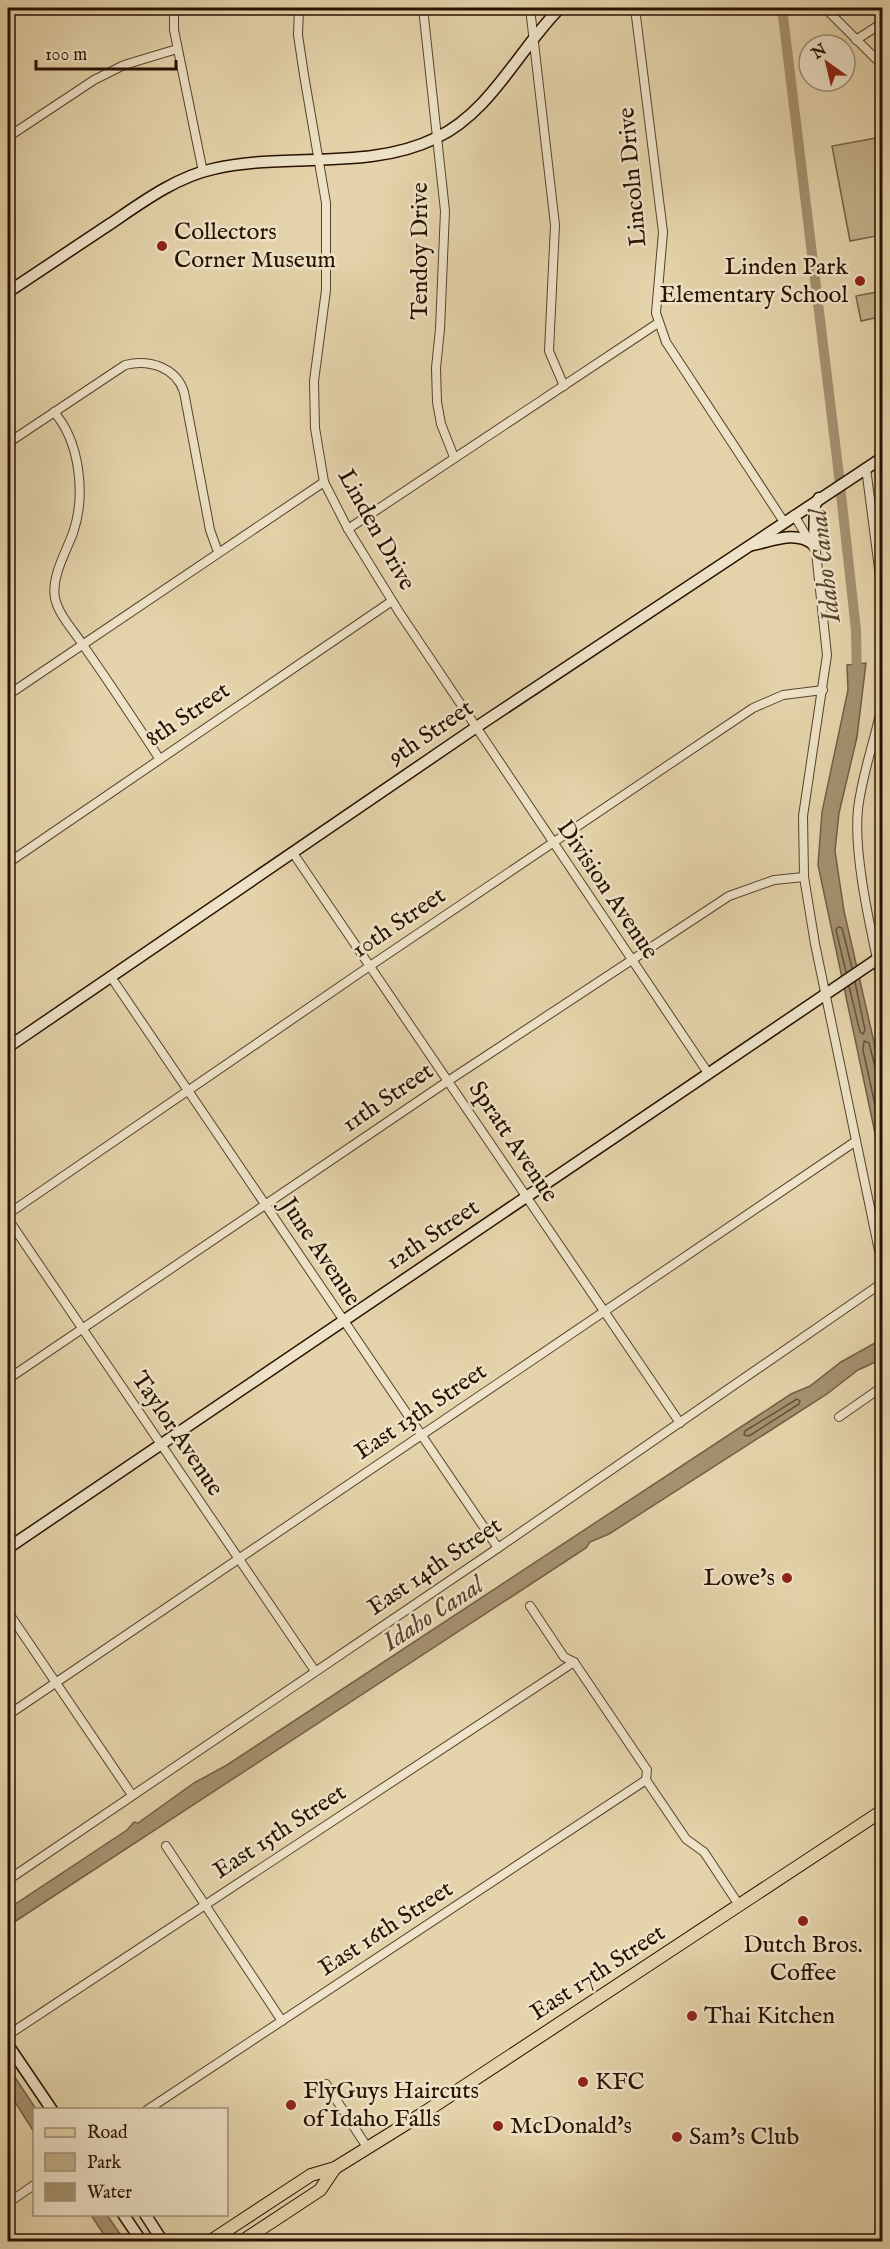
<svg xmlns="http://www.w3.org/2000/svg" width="890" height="2249" viewBox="0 0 890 2249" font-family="'IM FELL English',serif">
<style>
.green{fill:#c5b38e;stroke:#766248;stroke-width:1.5}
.water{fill:#a59271;stroke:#735e44;stroke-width:1.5}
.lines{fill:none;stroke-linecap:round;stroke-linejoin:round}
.shore{stroke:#665239;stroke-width:1.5}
.canal{stroke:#a59271;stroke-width:10}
.street-casing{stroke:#57422c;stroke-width:10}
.secondary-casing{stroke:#281101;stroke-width:13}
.primary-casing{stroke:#281101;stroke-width:14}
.street{stroke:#eee3c8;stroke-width:8}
.secondary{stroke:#eee3c8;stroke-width:10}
.primary{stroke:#e5d4ab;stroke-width:12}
.poi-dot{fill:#8f2418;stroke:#eee3c8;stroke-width:2}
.labels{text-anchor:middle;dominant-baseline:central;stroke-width:5;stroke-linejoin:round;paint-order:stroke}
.street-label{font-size:24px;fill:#281101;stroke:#eee3c8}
.poi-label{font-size:24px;fill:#281101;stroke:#eee3c8;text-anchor:start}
.water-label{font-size:26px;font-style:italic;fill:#5a452e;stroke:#eee3c8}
</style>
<rect width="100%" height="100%" fill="#e5d4ab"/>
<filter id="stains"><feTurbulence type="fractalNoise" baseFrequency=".00333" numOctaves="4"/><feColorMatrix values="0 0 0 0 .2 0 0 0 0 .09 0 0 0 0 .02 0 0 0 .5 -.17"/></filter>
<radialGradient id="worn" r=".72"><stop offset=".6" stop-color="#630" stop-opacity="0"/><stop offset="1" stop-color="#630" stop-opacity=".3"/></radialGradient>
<g class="green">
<path d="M882,137V235L850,241L832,146Z"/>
<path d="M882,291V333L879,317L861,321L856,296Z"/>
</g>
<g class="water">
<path d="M866,663L857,737L839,813L835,851L844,911L882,1077V1166L818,865L822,812L848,690L847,665Z"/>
<path d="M882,1339V1359L858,1370L827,1394L609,1534L590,1542L586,1548L8,1926V1909L127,1830L134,1822L138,1823L194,1783L227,1765L791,1394L810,1386L841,1362Z"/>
<path d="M8,2067L36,2109L34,2132L8,2091Z"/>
<path d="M91,2215H107L125,2241H108Z"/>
</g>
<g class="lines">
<g class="shore">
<path d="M846,972L836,930L838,927L842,928L852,968"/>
<path d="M849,986L860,1032L863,1034L865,1030L855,982"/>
<path d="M882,1070L875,1067L869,1043L864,1041L863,1050L882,1137"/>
<path d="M797,1399L800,1401L799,1404L749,1436L744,1435L745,1431Z"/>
</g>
<path class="canal" d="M782,8L838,467L856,630L857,678"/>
<defs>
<g id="street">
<path d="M174,8V30L203,172"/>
<path d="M299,8L298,35L304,75L326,203V290L314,381L315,428L324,482L348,529L399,612L708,1073"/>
<path d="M423,8L445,211L440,329L436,368L437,402L441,424L454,457"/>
<path d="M530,8L555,225L549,351L564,386"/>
<path d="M635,8L663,232L656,313L666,342L784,522"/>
<path d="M825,8L882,65"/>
<path d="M8,9L10,8"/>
<path d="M856,40L882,23"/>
<path d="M8,137L94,80L124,65L177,49"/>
<path d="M54,412C80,442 86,495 73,533C66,552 51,577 55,598C58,614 74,631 83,645C109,682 134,720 159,758"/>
<path d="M8,443L125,365C149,359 176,367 184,392L210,530L218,552"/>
<path d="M866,468L882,592"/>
<path d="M794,515L816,552L827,655L803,816L804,877L815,944L882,1265"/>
<path d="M348,529L658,323"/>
<path d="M8,695L324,482"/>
<path d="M882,705C875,740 862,774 858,809C853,856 872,935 882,982"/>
<path d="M293,853L680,1423"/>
<path d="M8,863L392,601"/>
<path d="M111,977L498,1548"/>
<path d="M8,1214L361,972L753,708L783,695L823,690"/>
<path d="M8,1219L315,1671"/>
<path d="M8,1379L448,1081L729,896L774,880L804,877"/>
<path d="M839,1417L882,1387"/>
<path d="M530,1606L564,1657L574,1662L647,1770L646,1780L686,1839L704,1852L739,1905"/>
<path d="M8,1612L132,1795"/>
<path d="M8,1715L856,1141"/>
<path d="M166,1846L282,2021"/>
<path d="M8,1880L498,1548L882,1283"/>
<path d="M8,2035L574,1662"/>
<path d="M326,2084L367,2147"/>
<path d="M147,2110L646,1780"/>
<path d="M8,2203L34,2185"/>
</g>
<g id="secondary">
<path d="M8,292C42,269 76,247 110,224C141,203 176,177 213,169C286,152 369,171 436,138C491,112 519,49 560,8"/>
<path d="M752,545C773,541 796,530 814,545"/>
<path d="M814,545L815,505L819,498"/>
<path d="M8,1047L475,728L882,458"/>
<path d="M8,1548L882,956"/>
<path d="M8,2045L52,2110"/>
<path d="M123,2214L142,2242"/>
<path d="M145,2214L163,2242"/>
</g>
<g id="primary">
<path d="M209,2242L311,2175L335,2168L422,2114L882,1811"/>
<path d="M241,2242L320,2190L335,2168"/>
</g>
</defs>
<use href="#street" class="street-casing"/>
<use href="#secondary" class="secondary-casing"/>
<use href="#primary" class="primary-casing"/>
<use href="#street" class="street"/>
<use href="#secondary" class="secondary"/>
<use href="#primary" class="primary"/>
</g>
<g class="poi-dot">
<circle cx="162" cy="246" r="6"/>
<circle cx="860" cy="281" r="6"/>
<circle cx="787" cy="1578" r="6"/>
<circle cx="803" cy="1921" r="6"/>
<circle cx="692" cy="2016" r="6"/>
<circle cx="583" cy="2082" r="6"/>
<circle cx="291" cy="2105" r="6"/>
<circle cx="498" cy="2126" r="6"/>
<circle cx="677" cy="2137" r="6"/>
</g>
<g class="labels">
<g class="street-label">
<text transform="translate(633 177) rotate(-95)">Lincoln Drive</text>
<text transform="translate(420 251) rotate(-90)">Tendoy Drive</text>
<text transform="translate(376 530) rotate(61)">Linden Drive</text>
<text transform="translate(188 715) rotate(-34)">8th Street</text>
<text transform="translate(431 733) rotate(-34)">9th Street</text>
<text transform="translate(607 890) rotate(56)">Division Avenue</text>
<text transform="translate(399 923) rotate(-34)">10th Street</text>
<text transform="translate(388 1098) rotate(-34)">11th Street</text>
<text transform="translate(513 1142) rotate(56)">Spratt Avenue</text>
<text transform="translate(433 1235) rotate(-34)">12th Street</text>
<text transform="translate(320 1252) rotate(56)">June Avenue</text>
<text transform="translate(421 1412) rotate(-34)">East 13th Street</text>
<text transform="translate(177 1434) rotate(56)">Taylor Avenue</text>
<text transform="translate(435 1567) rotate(-34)">East 14th Street</text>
<text transform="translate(280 1832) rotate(-33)">East 15th Street</text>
<text transform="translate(386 1929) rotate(-33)">East 16th Street</text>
<text transform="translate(598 1973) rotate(-33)">East 17th Street</text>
</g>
<g class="poi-label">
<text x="174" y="232">Collectors<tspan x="174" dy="28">Corner Museum</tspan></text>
<text x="848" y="267" text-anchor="end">Linden Park<tspan x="848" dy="28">Elementary School</tspan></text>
<text x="775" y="1578" text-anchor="end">Lowe's</text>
<text x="803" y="1945" text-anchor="middle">Dutch Bros.<tspan x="803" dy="28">Coffee</tspan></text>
<text x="704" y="2016">Thai Kitchen</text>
<text x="595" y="2082">KFC</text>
<text x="303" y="2091">FlyGuys Haircuts<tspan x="303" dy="28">of Idaho Falls</tspan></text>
<text x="510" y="2126">McDonald's</text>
<text x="689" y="2137">Sam's Club</text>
</g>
<g class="water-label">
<text transform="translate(825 566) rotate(-97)">Idaho Canal</text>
<text transform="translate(433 1614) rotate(-33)">Idaho Canal</text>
</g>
</g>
<rect width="890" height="2249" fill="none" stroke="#e5d4ab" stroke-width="30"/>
<rect x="9" y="9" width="872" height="2231" fill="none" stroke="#281101" stroke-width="3"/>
<rect x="15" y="15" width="860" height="2219" fill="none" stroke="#281101" stroke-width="1.5"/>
<rect x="33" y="2108" width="195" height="108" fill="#eee3c8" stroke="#9f8f78" stroke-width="1.5"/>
<rect x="45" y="2128" width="30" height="9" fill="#e5d4ab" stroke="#9f8f78" stroke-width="1.5"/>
<text x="87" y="2138" font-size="18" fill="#281101">Road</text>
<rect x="45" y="2153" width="30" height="18" fill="#c5b38e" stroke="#9f8f78" stroke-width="1.5"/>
<text x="87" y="2168" font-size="18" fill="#281101">Park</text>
<rect x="45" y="2183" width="30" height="18" fill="#a59271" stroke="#9f8f78" stroke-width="1.5"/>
<text x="87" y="2198" font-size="18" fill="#281101">Water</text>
<g transform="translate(827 63) rotate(326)"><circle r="28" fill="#eee3c8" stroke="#9f8f78" stroke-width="1.5"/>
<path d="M0-4.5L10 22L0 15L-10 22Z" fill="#8f2418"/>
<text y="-9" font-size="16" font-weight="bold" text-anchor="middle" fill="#281101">N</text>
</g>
<path d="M36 60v9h140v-9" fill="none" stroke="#281101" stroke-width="3"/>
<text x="45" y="60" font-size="18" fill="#281101" stroke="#eee3c8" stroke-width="4.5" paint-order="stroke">100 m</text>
<rect width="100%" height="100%" filter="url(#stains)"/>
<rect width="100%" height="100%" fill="url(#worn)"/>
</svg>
